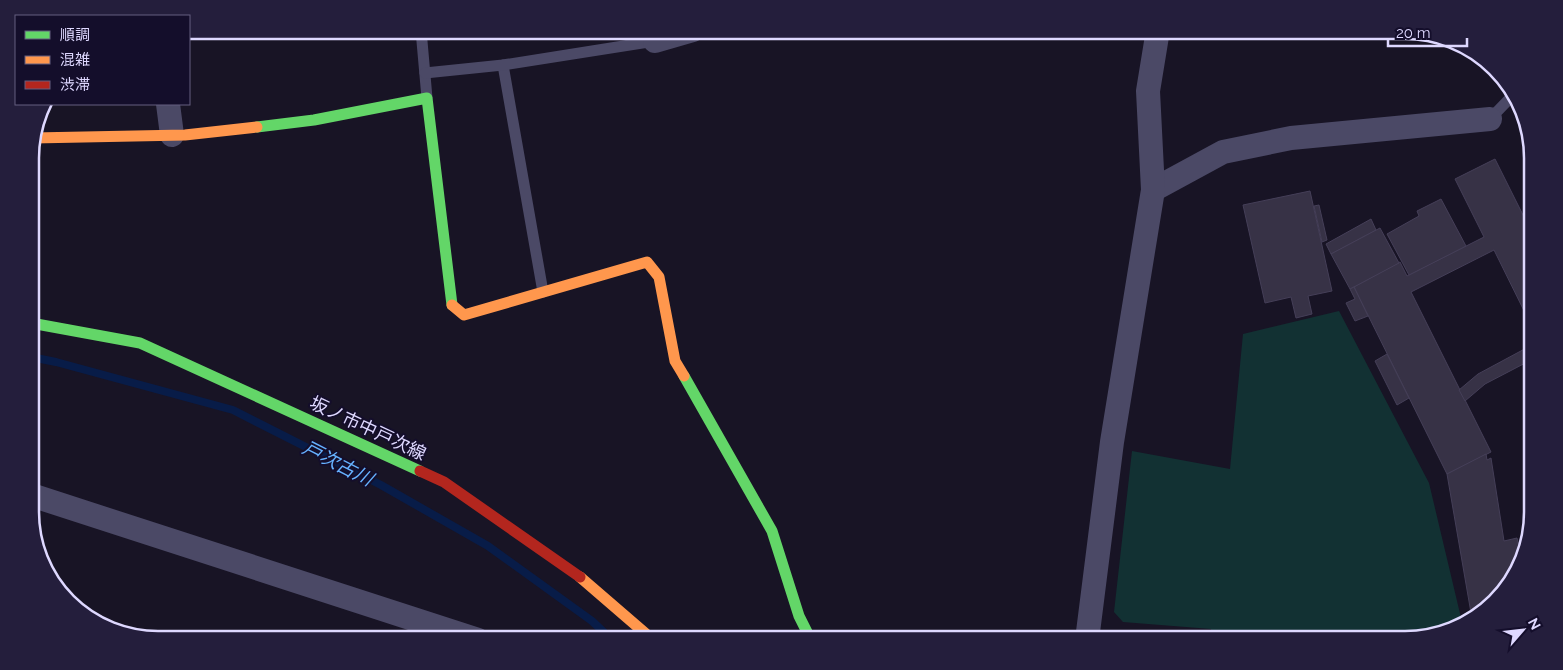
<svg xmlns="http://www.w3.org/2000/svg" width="1563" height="670" viewBox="0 0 1563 670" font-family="Raleway,'Noto Sans JP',sans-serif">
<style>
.green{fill:#123133}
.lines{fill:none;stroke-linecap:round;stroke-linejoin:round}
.stream{stroke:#081c48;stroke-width:8}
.building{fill:#373246;stroke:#453f58}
.lane{stroke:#4b4966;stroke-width:11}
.street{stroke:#4b4966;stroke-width:24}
.fast{stroke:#63d668;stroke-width:11}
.slow{stroke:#ff974d;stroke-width:11}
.jam{stroke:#b3261e;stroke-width:11}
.labels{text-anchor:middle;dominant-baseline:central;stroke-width:4;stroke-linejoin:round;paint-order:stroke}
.street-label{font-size:18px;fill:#ded8ff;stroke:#140e2b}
.water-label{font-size:19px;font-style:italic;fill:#66b2ff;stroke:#140e2b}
.rim{fill:none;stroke:#ded8ff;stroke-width:2.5}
</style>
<rect width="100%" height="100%" fill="#181425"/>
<path class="green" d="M1339,311L1429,483L1462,622L1414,640H1211V629L1123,622L1114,612L1132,451L1230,469L1243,334Z"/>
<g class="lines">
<path class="stream" d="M31,357L56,362L233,410L381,485L488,546L592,621L612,640"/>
</g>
<g class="building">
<path d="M1495,159L1532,233V327L1494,250L1411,292L1491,452L1447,474L1354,287L1400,262L1407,276L1484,237L1455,179Z"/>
<path d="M1310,191L1332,291L1308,296L1312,314L1296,318L1291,297L1265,303L1243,205Z"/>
<path d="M1441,199L1466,246L1409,275L1387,234L1419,216L1417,211Z"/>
<path d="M1319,205L1327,240L1322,242L1314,206Z"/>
<path d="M1371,219L1376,230L1331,254L1326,244Z"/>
<path d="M1380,228L1399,263L1350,289L1331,254Z"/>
<path d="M1354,287L1368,316L1355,321L1346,303L1355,299L1350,289Z"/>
<path d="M1532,345L1533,359L1485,384L1465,401L1459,390L1478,374Z"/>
<path d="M1387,354L1409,398L1397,405L1375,361Z"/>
<path d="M1533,376V398L1524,381Z"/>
<path d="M1486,454L1487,460L1491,458L1504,541L1517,538L1523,562L1516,571L1511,572L1512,577L1485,611L1471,613L1447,474Z"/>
</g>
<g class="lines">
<g class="lane">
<path d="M421,30L427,98"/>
<path d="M503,65L543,292"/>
<path d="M425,73L503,65L655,41"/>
<path d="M1490,119L1513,95"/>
</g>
<g class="street">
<path d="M655,30V41L693,30"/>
<path d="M168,104L172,135"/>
<path d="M1153,190L1223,152L1291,138L1490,119"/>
<path d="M31,495L478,640"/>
<path d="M1087,640L1112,442L1153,190L1148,91L1158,30"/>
</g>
<g class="fast">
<path d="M257,127L314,120L427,98L452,305"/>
<path d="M31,323L140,343L420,471"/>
<path d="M684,376L772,531L799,616L811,640"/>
</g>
<g class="slow">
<path d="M33,138L185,135L257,127"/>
<path d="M452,305L464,315L647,262L659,277L675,361L684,376"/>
<path d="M580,577L653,640"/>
</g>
<path class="jam" d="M420,471L444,482L580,577"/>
</g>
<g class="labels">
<g class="street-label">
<text transform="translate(368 428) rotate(25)">坂ノ市中戸次線</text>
</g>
<g class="water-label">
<text transform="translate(338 463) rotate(27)">戸次古川</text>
</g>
</g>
<path d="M0 0H1563V670H0ZM158 39H1405A119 119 0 0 1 1524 158V512A119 119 0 0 1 1405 631H158A119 119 0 0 1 39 512V158A119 119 0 0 1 158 39Z" fill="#241e3c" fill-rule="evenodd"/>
<path class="rim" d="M158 39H1405A119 119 0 0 1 1524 158V512A119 119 0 0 1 1405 631H158A119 119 0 0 1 39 512V158A119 119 0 0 1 158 39Z"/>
<rect x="15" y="15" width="175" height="90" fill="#140e2b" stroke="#655f80"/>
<rect x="25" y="31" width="25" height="8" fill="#63d668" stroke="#655f80"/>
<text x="60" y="40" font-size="15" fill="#ded8ff">順調</text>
<rect x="25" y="56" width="25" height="8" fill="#ff974d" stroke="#655f80"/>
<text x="60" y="65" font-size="15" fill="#ded8ff">混雑</text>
<rect x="25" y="81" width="25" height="8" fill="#b3261e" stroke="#655f80"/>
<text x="60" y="90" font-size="15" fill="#ded8ff">渋滞</text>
<g transform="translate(1523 630) rotate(62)" stroke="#140e2b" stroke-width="4" paint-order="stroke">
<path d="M0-4L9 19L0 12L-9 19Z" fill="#ded8ff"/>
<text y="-8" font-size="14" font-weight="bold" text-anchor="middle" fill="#ded8ff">N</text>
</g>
<path d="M1388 38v8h79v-8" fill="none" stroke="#ded8ff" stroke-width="2.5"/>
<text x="1396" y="38" font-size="15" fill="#ded8ff" stroke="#140e2b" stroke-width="4" paint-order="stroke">20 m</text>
</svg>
